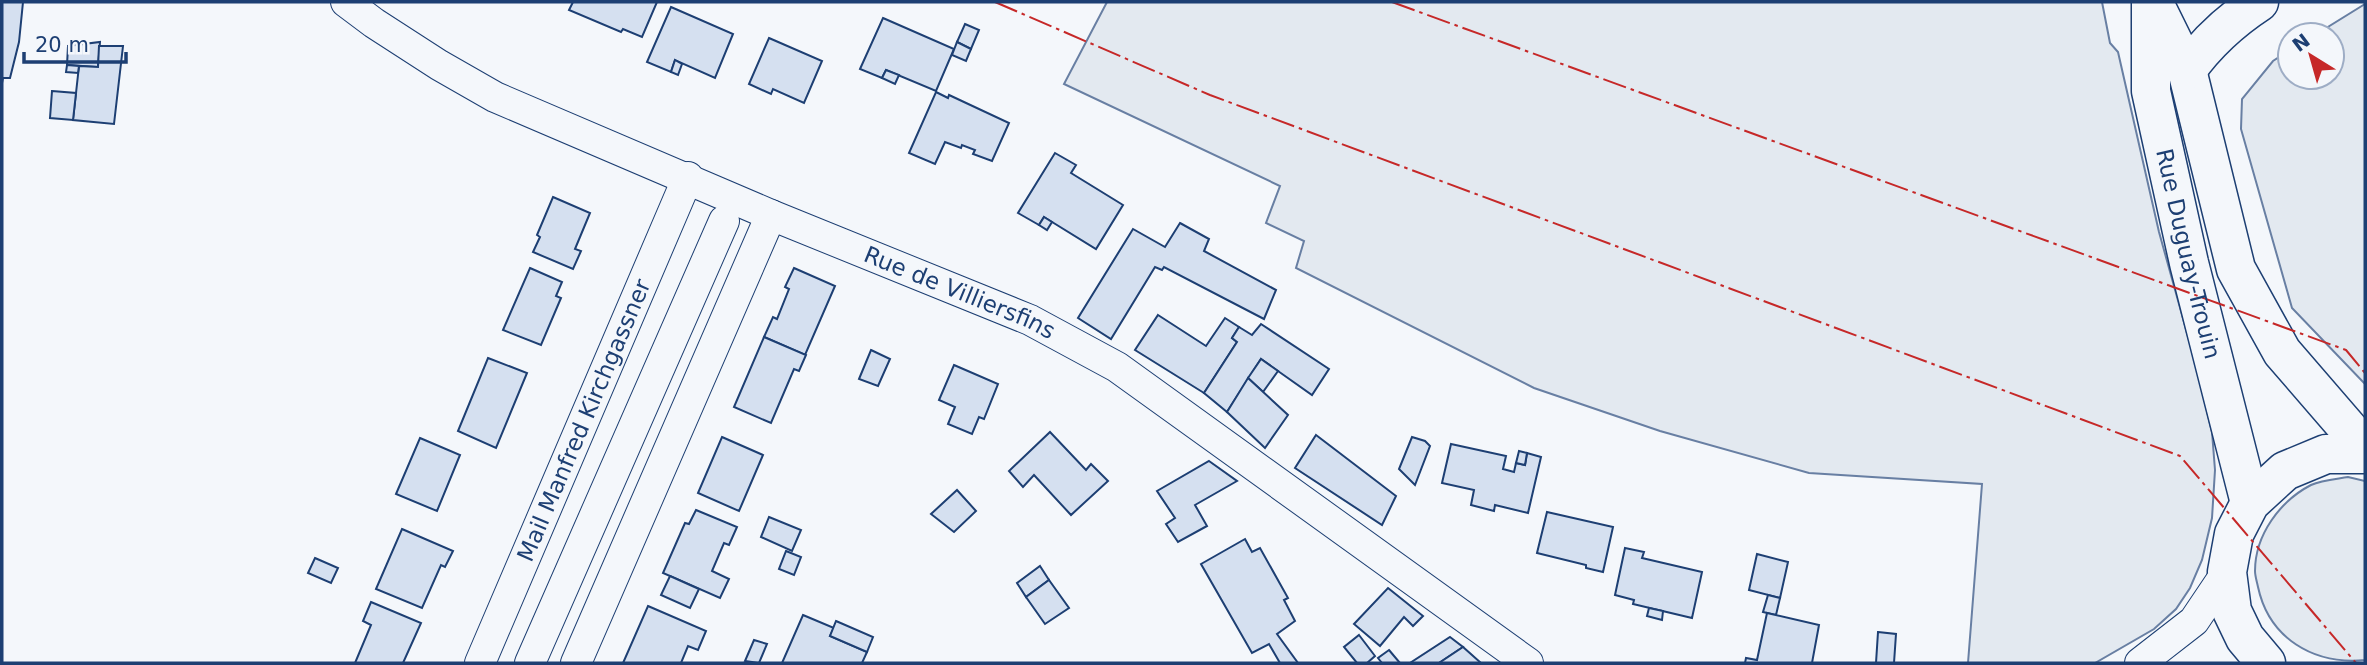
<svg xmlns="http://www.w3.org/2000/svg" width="2367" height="665" viewBox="0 0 2367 665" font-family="'DejaVu Sans',sans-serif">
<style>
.green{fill:#e3e9f0;stroke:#687fa3;stroke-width:2}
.building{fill:#d5e0f0;stroke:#1d3f73;stroke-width:2}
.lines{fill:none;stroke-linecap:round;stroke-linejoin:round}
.street-casing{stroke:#1d3f73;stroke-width:32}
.secondary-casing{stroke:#1d3f73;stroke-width:41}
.street{stroke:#f4f7fb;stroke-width:30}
.secondary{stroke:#f4f7fb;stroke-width:38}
.power{stroke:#c62828;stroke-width:2;stroke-dasharray:24 5 3.5 5;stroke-linecap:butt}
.labels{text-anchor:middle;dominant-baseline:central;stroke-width:5;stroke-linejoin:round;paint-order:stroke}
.street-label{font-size:23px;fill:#1d3f73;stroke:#f4f7fb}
</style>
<rect width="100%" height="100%" fill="#f4f7fb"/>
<g class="green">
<path d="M1107,2H2102L2110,43L2118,52L2159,232L2197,369L2212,432L2215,470L2212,518L2202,560L2190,588L2176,609L2154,629L2095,663H1968L1982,484L1809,473L1660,431L1534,388L1296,268L1304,241L1266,223L1280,186L1064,84Z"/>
<path d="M2365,4V384L2292,308L2241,129L2242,99L2273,61L2290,50V77H2332V35H2315Z"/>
<path d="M2348,477L2365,481V660C2313,665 2269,638 2258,587C2257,582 2255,576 2255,571C2255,535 2280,501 2311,485C2322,480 2337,479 2348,477Z"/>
</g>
<g class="building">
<path d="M2,2H23L19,42L10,78H3L2,83Z"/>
<path d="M573,2H657L642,37L623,29L621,32L569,10Z"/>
<path d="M671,7L733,34L715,78L675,60L671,72L647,62Z"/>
<path d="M883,18L954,49L936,91L886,70L882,78L860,69Z"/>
<path d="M965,24L979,30L971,49L957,42Z"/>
<path d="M769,38L822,61L804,103L773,89L771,94L749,84Z"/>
<path d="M100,42L98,67L67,65L68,46Z"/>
<path d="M957,42L971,49L966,61L952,55Z"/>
<path d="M99,46H123L114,124L73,120L79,66L98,67Z"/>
<path d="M675,60L682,64L678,75L671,72Z"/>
<path d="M67,65L79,66L78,73L66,72Z"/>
<path d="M886,70L899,75L895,84L882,78Z"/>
<path d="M52,91L76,93L73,120L50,118Z"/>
<path d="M936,92L948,98L949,95L1009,123L992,161L973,154L975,150L962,145L961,148L945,142L935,164L909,153Z"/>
<path d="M1055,153L1076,165L1071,173L1123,205L1096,249L1044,217L1039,225L1018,213Z"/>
<path d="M553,197L590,213L575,249L581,251L573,269L533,252L540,237L537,235Z"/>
<path d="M1044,217L1052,222L1047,230L1039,225Z"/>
<path d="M1180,223L1209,239L1204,251L1276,290L1264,319L1164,267L1162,270L1155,267L1111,339L1078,318L1133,229L1165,247Z"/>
<path d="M530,268L562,282L556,296L561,298L541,345L503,330Z"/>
<path d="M794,268L835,286L805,355L764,337L773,317L777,319L789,289L785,287Z"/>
<path d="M1158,315L1206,346L1225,318L1239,327L1232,338L1237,342L1204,393L1135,350Z"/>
<path d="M1261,324L1329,369L1312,395L1261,359L1227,412L1204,393L1237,342L1232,338L1239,327L1252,335Z"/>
<path d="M764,337L806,355L799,371L794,369L771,423L734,407Z"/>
<path d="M871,350L890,359L878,386L859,379Z"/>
<path d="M488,358L527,373L496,448L458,431Z"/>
<path d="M1261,359L1278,371L1263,392L1248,378Z"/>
<path d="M954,365L998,384L984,419L979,417L972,434L948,424L955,407L939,400Z"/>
<path d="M1248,378L1288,415L1265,448L1227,412Z"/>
<path d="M1050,432L1086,470L1091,464L1108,481L1071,515L1034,475L1023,487L1009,471Z"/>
<path d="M1316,435L1396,496L1382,525L1295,468Z"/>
<path d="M722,437L763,455L739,511L698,493Z"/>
<path d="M1412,437L1425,441L1430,446L1415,485L1399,469Z"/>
<path d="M420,438L460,455L437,511L396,494Z"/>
<path d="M1451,444L1506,456L1503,469L1514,472L1516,463L1525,465L1527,453L1541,457L1528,513L1495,505L1494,511L1471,505L1474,490L1442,483Z"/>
<path d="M1519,451L1527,453L1525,465L1516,463Z"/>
<path d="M1209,461L1237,481L1195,505L1207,526L1178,542L1166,524L1175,518L1157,491Z"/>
<path d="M957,490L976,511L954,532L931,514Z"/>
<path d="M696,510L737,527L729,545L724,543L712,571L729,579L720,598L663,573L685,523L689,524Z"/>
<path d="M1547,512L1613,527L1603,572L1586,568V565L1537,553Z"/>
<path d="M769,517L801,530L792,551L761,537Z"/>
<path d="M402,529L453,551L445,567L441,565L422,608L376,589Z"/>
<path d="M1245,539L1252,552L1260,548L1288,598L1284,600L1295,621L1277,634L1298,663H1280L1269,644L1252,653L1201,564Z"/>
<path d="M1625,548L1644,552L1642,558L1702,572L1692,618L1633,604L1634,600L1615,595Z"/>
<path d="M786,551L801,557L794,575L779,569Z"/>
<path d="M1757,554L1788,562L1780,598L1749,590Z"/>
<path d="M315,558L338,568L331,583L308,573Z"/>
<path d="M1040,566L1049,580L1026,597L1017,583Z"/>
<path d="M670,576L699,589L690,608L661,595Z"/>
<path d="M1049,580L1069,608L1045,624L1026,597Z"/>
<path d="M1388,588L1423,616L1413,626L1404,617L1380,646L1354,624Z"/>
<path d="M1768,595L1780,598L1776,615L1763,612Z"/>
<path d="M371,602L421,623L403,663H355L371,625L363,621Z"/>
<path d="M648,606L706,631L698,650L688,646L681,663H623Z"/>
<path d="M1649,608L1663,611L1662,620L1647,616Z"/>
<path d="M1767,613L1819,625L1812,663H1745L1746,658L1757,660Z"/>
<path d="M803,615L834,628L830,636L867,652L862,663H782Z"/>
<path d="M836,621L873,637L867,652L830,636Z"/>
<path d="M1878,632L1896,634L1894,663H1876Z"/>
<path d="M1359,635L1375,656L1367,663H1357L1344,647Z"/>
<path d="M1450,637L1463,647L1439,663H1410Z"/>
<path d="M754,640L767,644L759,663L745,661Z"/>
<path d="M1463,647L1481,663H1439Z"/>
<path d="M1389,650L1400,663H1382L1378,658Z"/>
</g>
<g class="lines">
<defs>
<g id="street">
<path id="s1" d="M346,2L374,23L439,65L495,97L771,215L1030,320L1117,367L1528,663"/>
<path id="s2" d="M480,663L688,177"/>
<path d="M530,663L724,221"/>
<path d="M576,663L771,215"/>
<path d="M2140,663L2194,621L2227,572"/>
</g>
<g id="secondary">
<path id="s3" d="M2151,2V91L2189,263L2250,503"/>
<path d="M2154,3L2187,70L2236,269L2282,352L2365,448"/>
<path d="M2187,70C2207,42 2230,21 2259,2"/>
<path d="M2266,663L2245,638L2232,611L2227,572L2234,534L2250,503L2285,471L2326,454H2365"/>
</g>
</defs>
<use href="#street" class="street-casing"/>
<use href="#secondary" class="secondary-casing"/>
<use href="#street" class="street"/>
<use href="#secondary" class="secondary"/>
<g class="power">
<path d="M995,2L1210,95L2180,456L2356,663"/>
<path d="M1392,2L2346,350L2365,373"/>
</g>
</g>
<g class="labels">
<g class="street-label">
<text stroke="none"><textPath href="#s3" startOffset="256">Rue Duguay-Trouin</textPath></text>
<text stroke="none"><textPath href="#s1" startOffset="681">Rue de Villiersfins</textPath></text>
<text stroke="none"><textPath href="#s2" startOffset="264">Mail Manfred Kirchgassner</textPath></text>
</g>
</g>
<rect width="2367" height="665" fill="none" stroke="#1d3f73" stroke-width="7"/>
<g transform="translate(2311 56) rotate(323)"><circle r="33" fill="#f4f7fb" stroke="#9eadc5" stroke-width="2"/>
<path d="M0-5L12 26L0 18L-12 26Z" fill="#c62828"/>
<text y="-10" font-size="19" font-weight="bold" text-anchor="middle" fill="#1d3f73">N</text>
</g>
<path d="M24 52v10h102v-10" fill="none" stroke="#1d3f73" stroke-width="3.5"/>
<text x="35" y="52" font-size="21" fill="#1d3f73" stroke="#f4f7fb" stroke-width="5" paint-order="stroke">20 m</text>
</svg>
